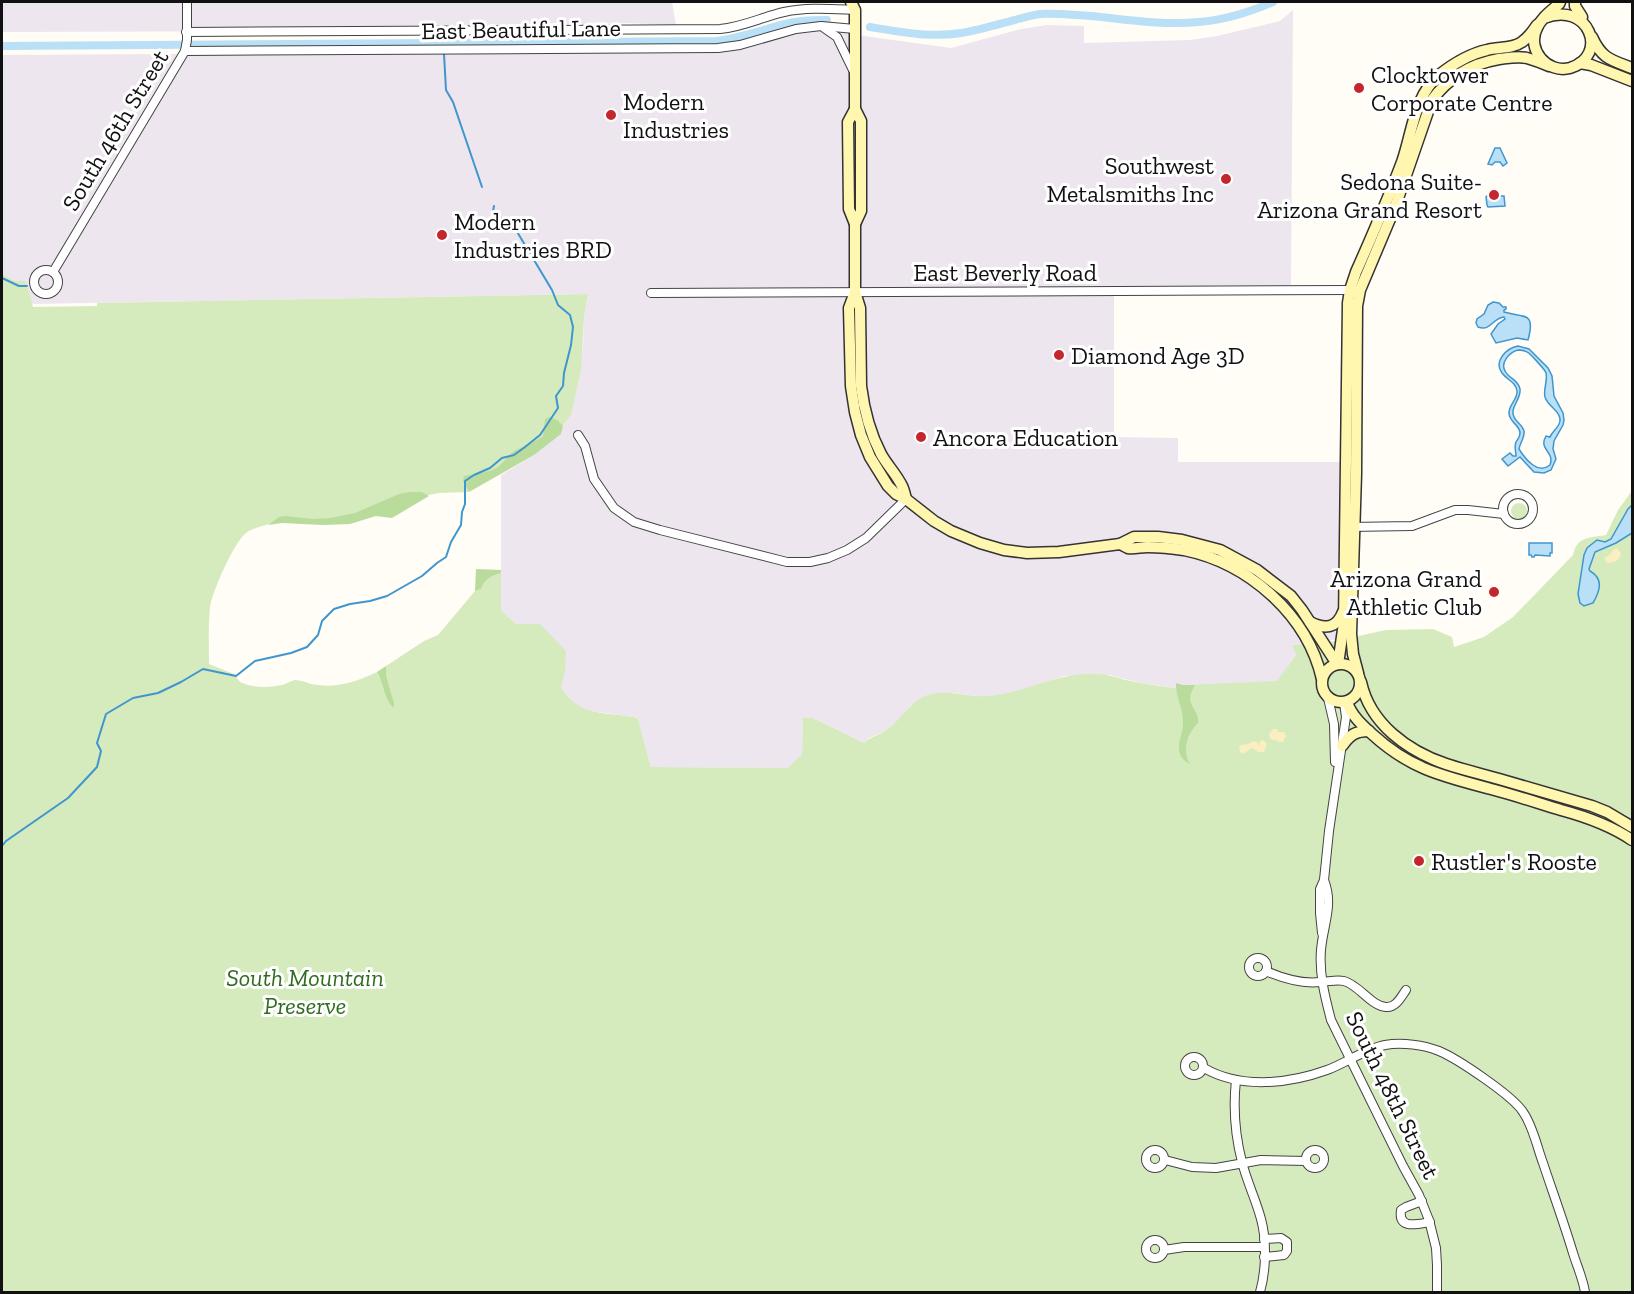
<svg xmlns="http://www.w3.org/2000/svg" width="1634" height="1294" viewBox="0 0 1634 1294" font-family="'Zilla Slab',serif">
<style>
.industrial{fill:#eee6ef}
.green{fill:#d5ebbd}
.forest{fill:#b9dc9c}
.sand{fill:#fbeec1}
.water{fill:#b9e0f7;stroke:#3f96cf;stroke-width:1.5;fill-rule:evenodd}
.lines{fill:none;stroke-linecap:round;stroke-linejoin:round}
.stream{stroke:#3f96cf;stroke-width:2}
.canal{stroke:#b9e0f7;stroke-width:8}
.street-casing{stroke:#444;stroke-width:10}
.secondary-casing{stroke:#333;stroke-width:13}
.street{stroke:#fff;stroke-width:8}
.secondary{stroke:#fff6b0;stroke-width:10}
.poi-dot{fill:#c4262e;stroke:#fff;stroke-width:2}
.labels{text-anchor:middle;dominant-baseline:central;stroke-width:6;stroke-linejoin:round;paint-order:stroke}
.street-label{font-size:24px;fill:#111;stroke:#fff}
.poi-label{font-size:24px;fill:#111;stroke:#fff;text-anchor:start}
.park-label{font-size:24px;font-style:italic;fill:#2f6b1f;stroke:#fff}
</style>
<rect width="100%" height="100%" fill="#fffdf5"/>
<g class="industrial">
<path d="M2,2H672L676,25L627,23L387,31L2,32Z"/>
<path d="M1293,10L1291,285L1083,287V292H1114V437L1178,438V462H1341L1348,638L1293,645L1296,655L1277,682L1183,685L1177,683L1176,688L1140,683L1110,675L1064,676L1017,692L986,697L953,693L911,705L901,717L887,730L869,738L864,743L813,718H803L802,755L788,768L651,767L638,719L634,717L583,710L567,697L516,624L501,610V475L534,455L560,434L563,426L571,415L583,346L584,318L588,294L32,304L26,281H15L2,274V55L711,51L799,30L820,29L871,37L951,48L1021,29L1047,25L1084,26V43L1190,40L1217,36L1280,21Z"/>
</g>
<g class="green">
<path d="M2,274L15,281H26L33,307L97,306V303L588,294L584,318L581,370L571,415L557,434L466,486L469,492L439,493L428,495L397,513L271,523C263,527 254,527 246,533C234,542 211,594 210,608C208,627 209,646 209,664L234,674L240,682C253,688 267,688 282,685C286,684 291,681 295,680C302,680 311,685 318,685C338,688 358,681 377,672L379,675L386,672V666L424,641L438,635L475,591L481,589C485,579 491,576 501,573V610L516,624H540L566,651L565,671L561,687C578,716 603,712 634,717L638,719L651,767L788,768L802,754L803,718H813L864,743C871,736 880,735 888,729C901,719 909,703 925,696C946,688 968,698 989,696C1025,693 1058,672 1095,674C1106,674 1116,677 1126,680C1143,684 1159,686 1176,688L1178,696L1183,685L1277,681L1296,655L1292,645L1336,641L1386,630L1433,629L1452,637L1454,647L1484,637L1513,617L1573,555C1577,536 1590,538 1606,535L1618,510L1632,491V1292H2Z"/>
<circle cx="1519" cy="511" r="8"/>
</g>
<g class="forest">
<path d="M549,417L557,420L563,426L561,434L534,455L469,492L463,481L464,476L490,471L498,467L514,451L539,439L543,436L545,419Z"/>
<path d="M410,492H422L429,496L392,518L376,516L350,524L323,525L282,523L268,525L279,517L286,516L312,519L330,518L355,513L399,494Z"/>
<path d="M476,569L501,570V573C491,576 485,579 481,589L475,591Z"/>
<path d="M386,666V676L394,703V708C383,699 385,684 377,672Z"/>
<path d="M1176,683L1183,685H1195C1193,689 1190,694 1190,699C1191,709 1199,711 1198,723C1187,734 1182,750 1190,764C1184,761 1180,757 1179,750C1178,740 1184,731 1183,721C1183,708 1175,695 1176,683Z"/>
</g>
<g class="sand">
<path d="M1617,548L1621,553C1620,561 1613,563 1607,563L1604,558L1611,554L1613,550Z"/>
<path d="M1273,729H1277L1278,732H1284L1286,736L1283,742H1279L1276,740H1272L1270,738L1269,734Z"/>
<path d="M1263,740L1267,744L1264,752H1259L1252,748L1243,754L1240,752L1239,748L1241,745L1248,744L1253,741L1257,742L1259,746L1260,741Z"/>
</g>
<g class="water">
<path d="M1495,148H1500L1507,163L1503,166L1500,162H1495L1492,165L1488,164Z"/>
<path d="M1489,194H1493L1494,196H1504L1505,206L1488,207L1487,205L1486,197Z"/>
<path d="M1493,302L1499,303L1503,307H1506V309L1504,310V312C1524,318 1536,311 1528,340L1517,338L1496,343L1491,334L1498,324L1505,319L1504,317C1492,318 1491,332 1478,327L1476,323L1477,319L1484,314L1488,305Z"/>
<path d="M1518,346L1529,349L1548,368L1552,376L1554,396L1563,413L1564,420L1563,425L1554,441L1553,449L1556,459L1551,470L1544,473L1534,472L1520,457L1508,466L1502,459L1510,453L1513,456H1516C1516,451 1514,447 1516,442C1518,438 1520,438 1520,433C1520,425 1509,422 1509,413C1509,404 1518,399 1517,391C1516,382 1507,380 1502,373C1493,361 1507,348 1518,346ZM1518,350C1522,350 1524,350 1527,352C1530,353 1546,371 1546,373C1548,381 1543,389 1545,397C1548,407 1561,411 1560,421C1559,428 1552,431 1550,437L1546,436C1538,450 1555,451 1550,465C1538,475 1525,459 1519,449C1520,443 1525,437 1524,431C1522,423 1512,421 1513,411C1514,403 1521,398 1520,389C1518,379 1509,379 1505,371C1500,362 1510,352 1518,350Z"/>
<path d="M1632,505V533L1616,543L1595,552L1589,569L1590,571C1604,579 1600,591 1593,603L1584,606L1580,603L1578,594L1584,555L1587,548L1597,540L1605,542L1611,539L1628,509Z"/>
<path d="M1529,543H1552V553H1550V556L1535,555L1534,557H1532L1531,555H1529Z"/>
</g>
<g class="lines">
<g class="stream">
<path d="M444,54L446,90L453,102L482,187"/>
<path d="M2,278L19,286H27"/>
<path d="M2,846L6,841L68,798L97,767L101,751L97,743L106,714L133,698L158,693L181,682L203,669L236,676L255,661L291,653L307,647L318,635L322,621L334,609L350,604L370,601L387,596L422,576L437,563L446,557L451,542L461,525L462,512L465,504V481L474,475L490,468L502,458L514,455L525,447L540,435L558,408L556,396L563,386L564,373L571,345L573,327L570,315L558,305L552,290L513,225L498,216H492L494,206"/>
</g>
<g class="canal">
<path d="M870,27C901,32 930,38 961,33C980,30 999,24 1018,19C1026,17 1033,15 1040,14C1094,12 1146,27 1199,22C1225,20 1250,12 1273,2"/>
<path d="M2,46L716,41C740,38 761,30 785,24C798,20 813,20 827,20"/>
</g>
<defs>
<g id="street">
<path d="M824,28L837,37L853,70"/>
<path d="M186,32L720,29C743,27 762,17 784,12C807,7 831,9 855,10"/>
<path d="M185,51L718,48L740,45L796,29L821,26L855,29"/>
<circle cx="46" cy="282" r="12"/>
<path d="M53,272L185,51L187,40V2"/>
<path d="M651,293L1353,290"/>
<path d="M578,435L585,446L594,479L614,508L634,522L660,530L787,562H810L828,558L847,550L866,538L906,499"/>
<circle cx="1518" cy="509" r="15"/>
<path d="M1349,527L1412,526L1455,510H1468L1504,514"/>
<path d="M1328,698L1334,724L1335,762"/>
<path d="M1324,880C1334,905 1323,925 1321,950C1319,974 1325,997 1331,1020L1403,1166L1419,1195L1429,1220L1436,1248L1437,1265V1292"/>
<path d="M1322,933L1320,913V889L1324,880L1329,831L1346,717L1344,703"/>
<circle cx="1258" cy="967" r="9"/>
<path d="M1266,971C1284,979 1301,984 1320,982C1328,982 1336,979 1344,981C1359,985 1371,1006 1386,1007C1396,1008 1401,997 1406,990"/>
<circle cx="1194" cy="1066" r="9"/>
<path d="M1204,1068C1240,1089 1288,1084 1327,1070C1346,1063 1365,1049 1385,1045C1402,1042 1424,1045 1439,1051C1458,1059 1513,1096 1523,1112C1533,1126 1537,1147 1543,1163C1553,1193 1564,1223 1573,1253C1577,1266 1583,1279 1585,1292"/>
<path d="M1236,1080C1233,1108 1235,1135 1242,1162C1247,1182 1256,1200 1261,1219C1267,1241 1266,1271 1260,1292"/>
<circle cx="1155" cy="1159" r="9"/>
<circle cx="1315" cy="1159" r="9"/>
<path d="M1165,1160L1192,1167L1216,1168L1261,1160L1306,1161"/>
<path d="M1422,1201L1406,1207L1401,1210C1398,1230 1417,1224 1430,1222"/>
<path d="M1264,1239L1281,1238L1287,1242V1251L1284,1255L1264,1257"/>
<circle cx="1155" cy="1249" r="9"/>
<path d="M1164,1250L1184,1247H1264"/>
</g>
<g id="secondary">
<path d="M851,2L855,10V109L861,121V211L855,224"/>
<path d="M1575,2V6L1582,17"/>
<path d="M1544,18C1589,0 1610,56 1570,68C1547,74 1526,49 1537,28C1541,18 1551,11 1559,4L1560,2"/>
<path d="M1592,37C1602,59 1611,60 1632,68"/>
<path d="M1580,63L1591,65L1632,81"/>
<path d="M855,109L848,122L849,209L855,224V292L860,308L861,386C864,410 870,433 881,454C887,465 897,475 902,486C904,490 905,495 906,499"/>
<path d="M855,292L849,308L851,386L855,412L861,435L870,457L888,486L896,494L906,499L934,521L951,531L980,543L1004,550L1027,553L1059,552L1120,544L1134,537H1158L1182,540L1220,550L1257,570L1291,596L1302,610L1337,664"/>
<path d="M1120,544C1123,545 1125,547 1128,548C1134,549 1141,547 1147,547C1159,547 1171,548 1184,550C1248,563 1307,614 1322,679"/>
<path d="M1310,622C1325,630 1337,628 1343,612"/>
<circle cx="1341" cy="683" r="19"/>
<path d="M1338,664L1344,623L1348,303L1350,290L1356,272C1372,236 1388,199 1402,162C1412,134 1414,96 1439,75C1453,64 1469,54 1487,50C1499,47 1512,49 1522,42C1528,38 1533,31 1537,25"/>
<path d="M1358,673L1353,654L1351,634L1356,474L1357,306L1360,290L1395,207L1432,100C1449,77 1470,64 1499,59C1508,58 1518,56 1527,58C1534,60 1542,63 1549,66"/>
<path d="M1361,682C1370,724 1408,751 1446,764C1464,770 1482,774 1499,779C1530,788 1561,797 1592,806L1607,812L1632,827"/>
<path d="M1347,702C1351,715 1362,725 1372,734C1410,769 1442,776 1491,789C1514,795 1538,803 1561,810C1587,817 1610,825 1632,840"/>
<path d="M1342,746C1350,735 1355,731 1369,731"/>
</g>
</defs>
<use href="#street" class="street-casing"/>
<use href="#secondary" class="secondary-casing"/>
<use href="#street" class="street"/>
<use href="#secondary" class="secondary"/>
</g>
<g class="poi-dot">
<circle cx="1359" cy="88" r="6"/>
<circle cx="611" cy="115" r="6"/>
<circle cx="1226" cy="179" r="6"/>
<circle cx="1494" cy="195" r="6"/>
<circle cx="442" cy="235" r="6"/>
<circle cx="1059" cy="355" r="6"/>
<circle cx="921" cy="437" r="6"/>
<circle cx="1494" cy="592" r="6"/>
<circle cx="1419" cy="861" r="6"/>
</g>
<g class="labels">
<g class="street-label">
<text transform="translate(521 29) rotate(-1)">East Beautiful Lane</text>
<text transform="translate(115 130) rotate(-59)">South 46th Street</text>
<text x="1005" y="272">East Beverly Road</text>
<text transform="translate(1393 1095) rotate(64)">South 48th Street</text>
</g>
<g class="poi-label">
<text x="1371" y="74">Clocktower<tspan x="1371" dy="28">Corporate Centre</tspan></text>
<text x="623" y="101">Modern<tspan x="623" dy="28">Industries</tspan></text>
<text x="1214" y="165" text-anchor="end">Southwest<tspan x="1214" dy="28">Metalsmiths Inc</tspan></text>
<text x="1482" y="181" text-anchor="end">Sedona Suite-<tspan x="1482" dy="28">Arizona Grand Resort</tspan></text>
<text x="454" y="221">Modern<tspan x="454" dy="28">Industries BRD</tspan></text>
<text x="1071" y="355">Diamond Age 3D</text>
<text x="933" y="437">Ancora Education</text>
<text x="1482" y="578" text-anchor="end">Arizona Grand<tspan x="1482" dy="28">Athletic Club</tspan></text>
<text x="1431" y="861">Rustler's Rooste</text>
</g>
<g class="park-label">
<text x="305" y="977">South Mountain<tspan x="305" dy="28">Preserve</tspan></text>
</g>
</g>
<rect width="1634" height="1294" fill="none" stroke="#111111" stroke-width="6"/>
</svg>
